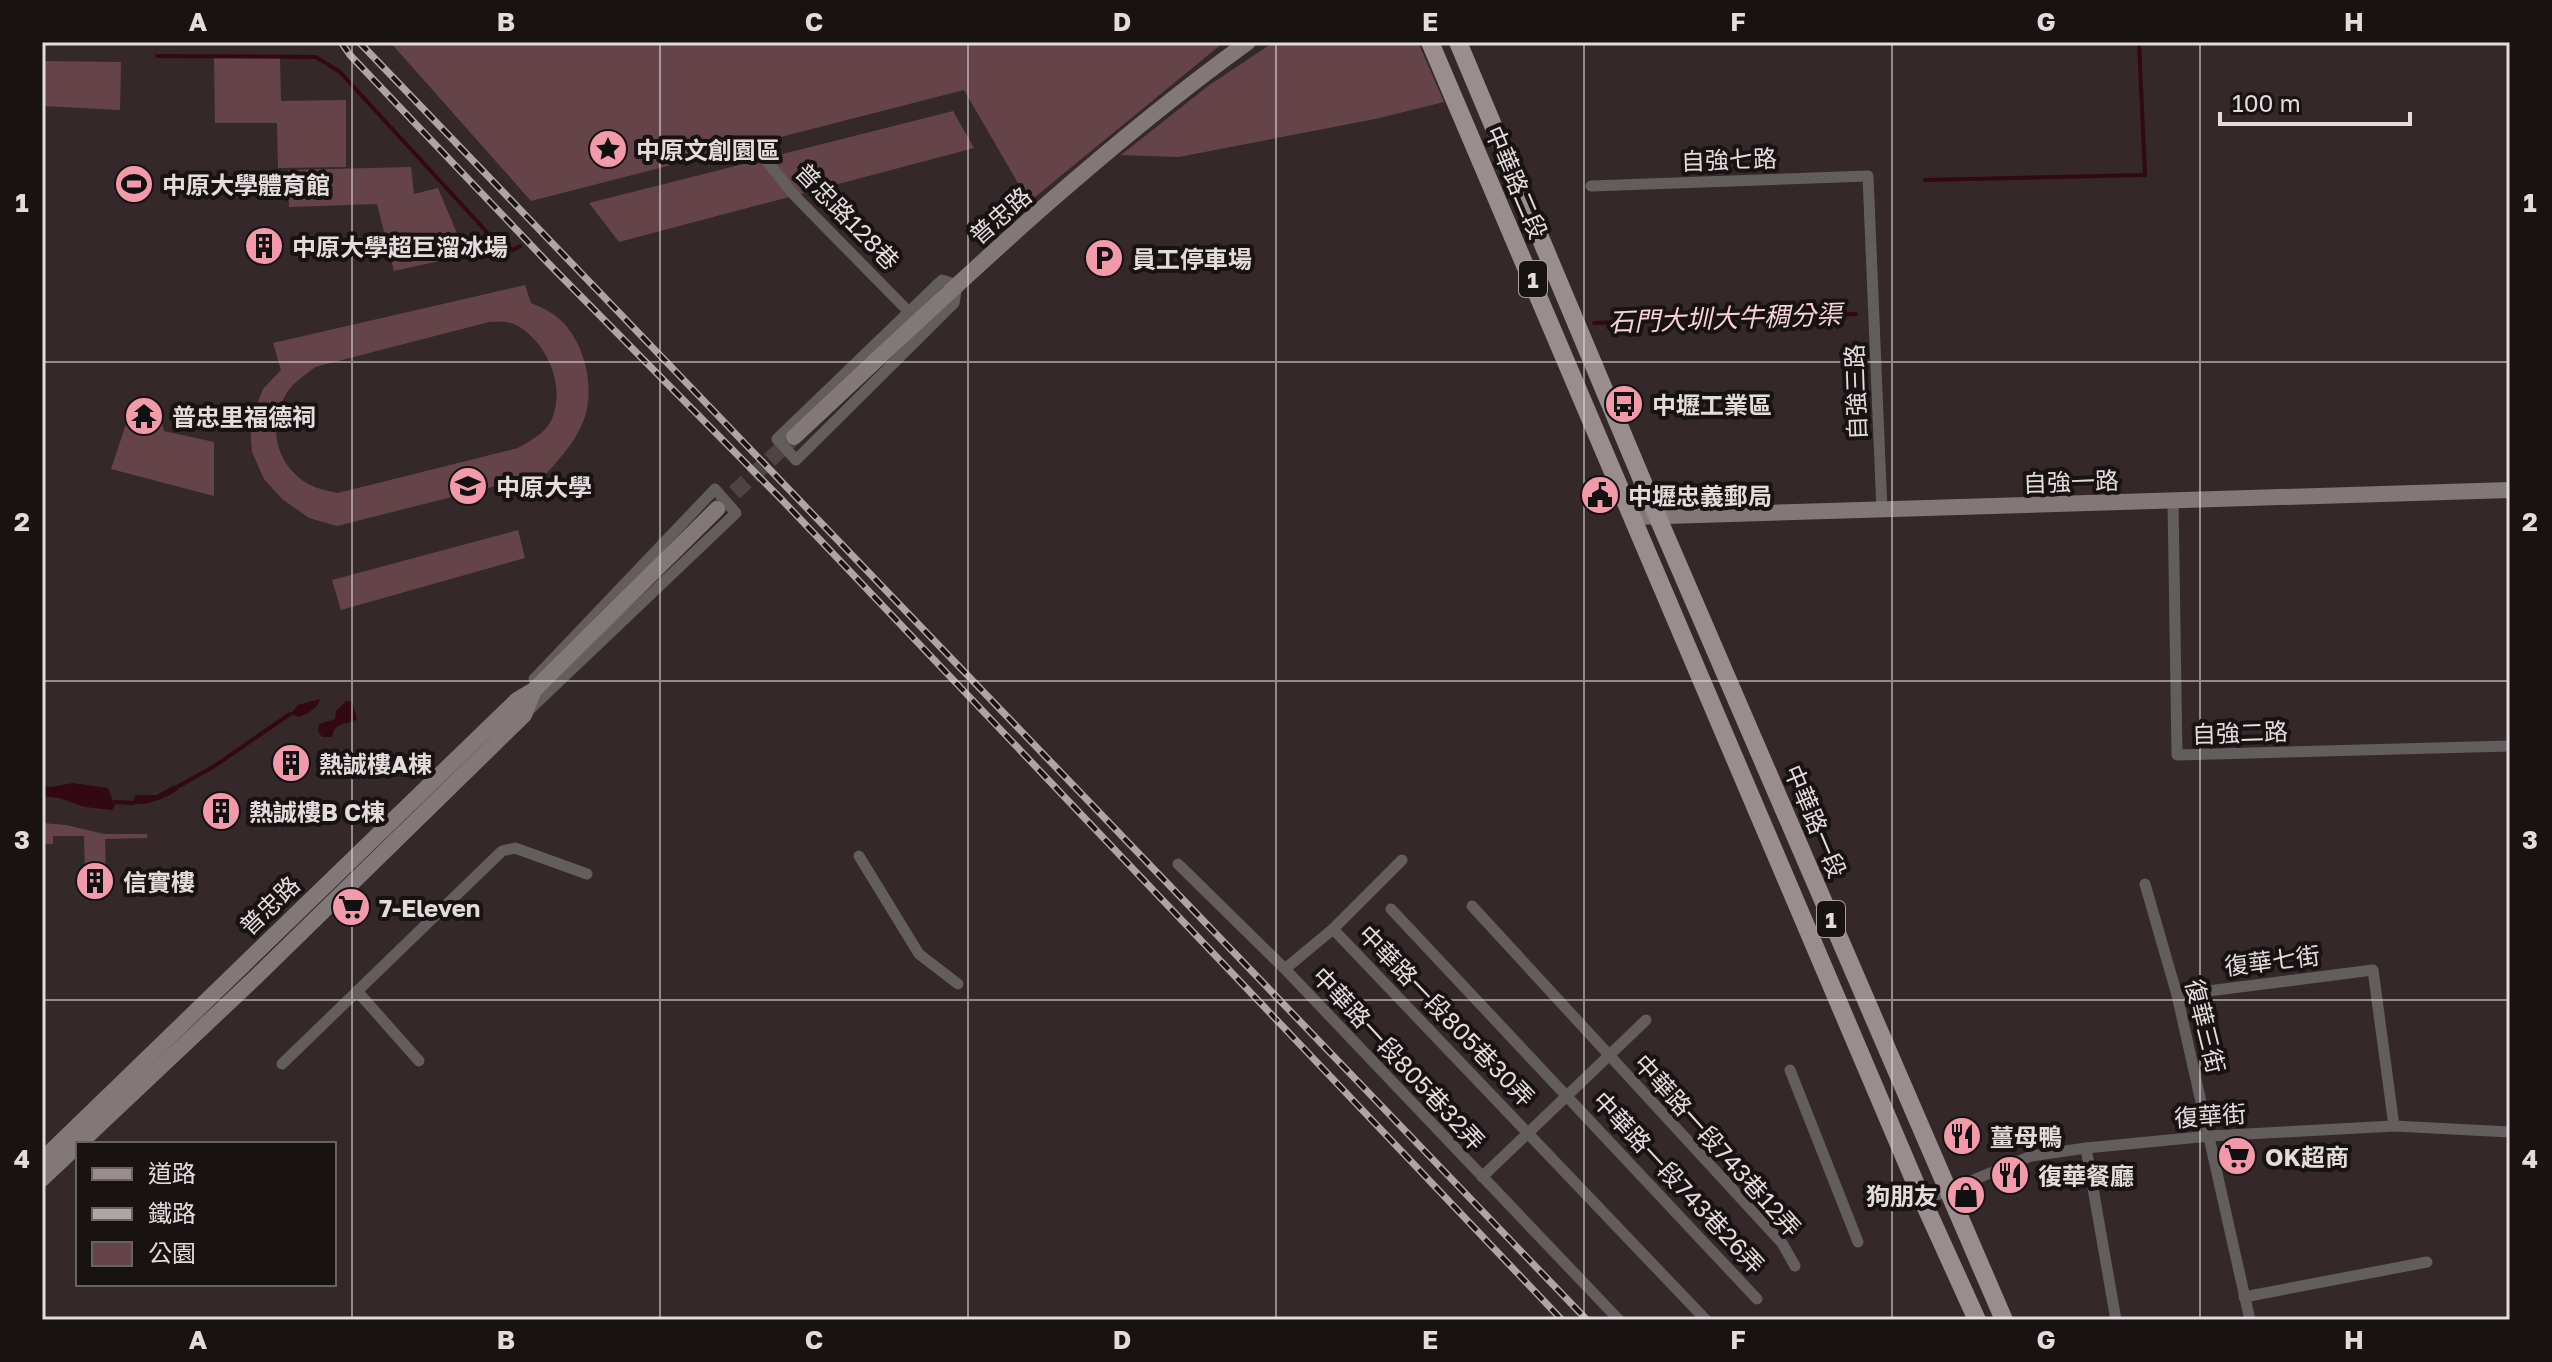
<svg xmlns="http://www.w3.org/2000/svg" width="2552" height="1362" viewBox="0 0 2552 1362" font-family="'Golos Text','Noto Sans TC',sans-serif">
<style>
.green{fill:#654449;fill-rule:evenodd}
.water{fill:#320814}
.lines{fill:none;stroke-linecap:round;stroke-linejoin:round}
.stream{stroke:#320814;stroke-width:4}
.secondary-tunnel{stroke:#4e4345;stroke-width:16;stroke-dasharray:16 8;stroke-linecap:butt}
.street{stroke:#635d5e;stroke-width:11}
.secondary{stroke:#827879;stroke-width:16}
.primary{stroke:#998d8f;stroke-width:18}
.rail-casing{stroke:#aea5a6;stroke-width:7}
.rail{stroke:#181213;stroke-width:4;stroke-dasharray:12;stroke-linecap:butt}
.grid{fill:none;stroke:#e3dbdc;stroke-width:2;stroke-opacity:0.55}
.labels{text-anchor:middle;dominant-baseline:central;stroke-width:8;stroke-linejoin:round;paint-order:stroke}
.shield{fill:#181213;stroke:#a69fa0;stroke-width:2}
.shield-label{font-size:22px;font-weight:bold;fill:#e3dbdc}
.poi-label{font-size:24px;font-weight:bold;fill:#e3dbdc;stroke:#181213;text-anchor:start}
.street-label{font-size:24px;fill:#e3dbdc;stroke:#181213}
.water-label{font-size:26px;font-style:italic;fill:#f6d3d8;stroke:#181213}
.neatline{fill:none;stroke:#e3dbdc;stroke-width:3}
.grid-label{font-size:26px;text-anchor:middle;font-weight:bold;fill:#e3dbdc}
</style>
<rect width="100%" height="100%" fill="#34282a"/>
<g class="green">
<path d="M390,42H1224L1029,202L964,90L531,201Z"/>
<path d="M1274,42H1418L1444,102L1375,119L1179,157L1121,155L1208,86Z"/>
<path d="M214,58H280L281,101L346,100V167L278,168L277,123H215Z"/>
<path d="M42,61L121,62L120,110L42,106Z"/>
<path d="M953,111L974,148L619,242L589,203Z"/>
<path d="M411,167L414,194L438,188L466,255L394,271L377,204L289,207L288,170Z"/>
<path d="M525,285L531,303C544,308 558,315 567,327C587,351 595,393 583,422C575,442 561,457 547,473L337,526L309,518L282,499L264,479L252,452L250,422L263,389L281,370L273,343ZM489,322C497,322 507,321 514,324C547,340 567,387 551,421C544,434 530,441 518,448L338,493C324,490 309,487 298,477C271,453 269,415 291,387C297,380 307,374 315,367Z"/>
<path d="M158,406L164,431L214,442V496L111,469L131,409Z"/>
<path d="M518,530L525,558L341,610L332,580Z"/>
<path d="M42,823L66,825L104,834H147V838L105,839L106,874L85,873L84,836H53V844H42Z"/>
</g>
<g class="water">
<path d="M320,699C318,709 308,713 299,717L290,714L298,705Z"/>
<path d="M346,701H352L357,719C345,726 335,721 332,737H322L318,731L319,724L335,719L336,711Z"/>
<path d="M73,783L108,788L115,806L112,810L85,807L59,798L42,796V786L51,787Z"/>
<path d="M174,785L178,790C166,798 145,807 133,803L135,795H157Z"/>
</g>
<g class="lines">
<g class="stream">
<path d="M157,56L316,57L340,72L496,242L513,250L520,246"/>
<path d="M1925,180L2145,175L2139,42"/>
<path d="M1594,323L1856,314"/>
<path d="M177,787L213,767L290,714"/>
<path d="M115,802L133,803"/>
</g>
<path class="secondary-tunnel" d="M717,509L794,437"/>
<g class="street">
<path d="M758,150L793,194L908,311"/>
<path d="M1591,186L1868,176L1882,511"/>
<path d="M942,280L957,285L954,303L796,460L777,439Z"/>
<path d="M2173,501L2177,755L2510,746"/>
<path d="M527,712L736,513L715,489L534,679"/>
<path d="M859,856L919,954L958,984"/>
<path d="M1178,864L1285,969L1619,1320"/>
<path d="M2145,884L2177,995L2250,1320"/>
<path d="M1472,906L1782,1243L1795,1266"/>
<path d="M1391,909L1757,1299"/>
<path d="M1333,929L1706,1320"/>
<path d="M1285,969L1333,929L1402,860"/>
<path d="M357,991L419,1061"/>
<path d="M2177,995L2373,970L2394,1126"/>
<path d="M282,1064L502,851L515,848L587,874"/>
<path d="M1790,1070L1858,1242"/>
<path d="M2086,1148L2116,1320"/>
<path d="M1482,1177L1646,1020"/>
<path d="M1923,1201L2031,1156L2086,1148L2210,1136L2394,1126L2510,1132"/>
<path d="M2244,1297L2427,1262"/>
</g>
<g class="secondary">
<path d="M794,437C941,300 1086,159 1248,42"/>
<path d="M1634,517L2510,490"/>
<path d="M79,1144L257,976L524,715L534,690"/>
<path d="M42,1160L517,700L534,690L717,509"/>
<path d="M42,1179L78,1145"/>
</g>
<g class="primary">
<path d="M1430,42L1923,1201L1977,1320"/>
<path d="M1458,42L1658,518L2004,1320"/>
</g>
<defs>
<g id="rail">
<path d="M341,42L350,55L549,264L784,502L1562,1320"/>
<path d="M359,42L1587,1320"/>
</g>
</defs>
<use href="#rail" class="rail-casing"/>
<use href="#rail" class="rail"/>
</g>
<path class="grid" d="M352,42V1320M660,42V1320M968,42V1320M1276,42V1320M1584,42V1320M1892,42V1320M2200,42V1320M42,362H2510M42,681H2510M42,1000H2510"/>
<defs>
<symbol id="sight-disc" viewBox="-11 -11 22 22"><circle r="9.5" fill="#f39aaa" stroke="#181213"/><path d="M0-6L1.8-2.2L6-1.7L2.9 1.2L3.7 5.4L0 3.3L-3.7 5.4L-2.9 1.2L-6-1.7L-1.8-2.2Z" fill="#111"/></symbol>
<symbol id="stadium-disc" viewBox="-11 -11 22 22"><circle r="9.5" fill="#f39aaa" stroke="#181213"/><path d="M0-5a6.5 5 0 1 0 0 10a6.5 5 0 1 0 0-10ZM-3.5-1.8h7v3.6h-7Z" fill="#111"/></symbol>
<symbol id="building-disc" viewBox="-11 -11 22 22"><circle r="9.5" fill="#f39aaa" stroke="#181213"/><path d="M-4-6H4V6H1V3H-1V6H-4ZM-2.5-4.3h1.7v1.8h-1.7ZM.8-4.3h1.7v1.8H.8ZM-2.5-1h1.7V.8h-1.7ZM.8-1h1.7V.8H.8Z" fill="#111"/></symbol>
<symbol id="parking-disc" viewBox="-11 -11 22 22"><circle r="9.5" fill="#f39aaa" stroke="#181213"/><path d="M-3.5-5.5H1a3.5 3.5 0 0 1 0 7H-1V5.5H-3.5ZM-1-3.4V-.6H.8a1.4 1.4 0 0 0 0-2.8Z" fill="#111"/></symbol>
<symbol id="bus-disc" viewBox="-11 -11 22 22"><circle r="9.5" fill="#f39aaa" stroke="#181213"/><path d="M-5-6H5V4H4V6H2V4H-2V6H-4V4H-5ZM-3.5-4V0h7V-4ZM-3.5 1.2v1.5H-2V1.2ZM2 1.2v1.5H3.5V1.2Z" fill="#111"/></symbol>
<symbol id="temple-disc" viewBox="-11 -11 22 22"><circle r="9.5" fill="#f39aaa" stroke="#181213"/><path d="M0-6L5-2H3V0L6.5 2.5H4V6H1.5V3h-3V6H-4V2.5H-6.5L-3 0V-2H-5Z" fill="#111"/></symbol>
<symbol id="university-disc" viewBox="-11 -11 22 22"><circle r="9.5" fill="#f39aaa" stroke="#181213"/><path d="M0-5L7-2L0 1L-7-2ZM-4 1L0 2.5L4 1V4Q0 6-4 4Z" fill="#111"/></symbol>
<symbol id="civic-disc" viewBox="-11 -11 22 22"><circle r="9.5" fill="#f39aaa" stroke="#181213"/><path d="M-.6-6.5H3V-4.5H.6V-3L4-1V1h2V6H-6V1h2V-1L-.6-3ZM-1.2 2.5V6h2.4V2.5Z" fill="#111"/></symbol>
<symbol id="supermarket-disc" viewBox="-11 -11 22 22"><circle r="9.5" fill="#f39aaa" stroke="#181213"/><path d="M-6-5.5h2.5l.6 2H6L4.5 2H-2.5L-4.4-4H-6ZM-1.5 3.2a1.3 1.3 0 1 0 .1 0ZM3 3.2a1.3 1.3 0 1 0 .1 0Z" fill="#111"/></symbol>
<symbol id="restaurant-disc" viewBox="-11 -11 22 22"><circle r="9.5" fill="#f39aaa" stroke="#181213"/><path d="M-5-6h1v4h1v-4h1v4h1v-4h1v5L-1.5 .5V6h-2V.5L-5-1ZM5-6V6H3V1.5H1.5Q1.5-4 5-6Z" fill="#111"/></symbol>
<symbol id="shop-disc" viewBox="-11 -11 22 22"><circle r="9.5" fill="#f39aaa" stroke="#181213"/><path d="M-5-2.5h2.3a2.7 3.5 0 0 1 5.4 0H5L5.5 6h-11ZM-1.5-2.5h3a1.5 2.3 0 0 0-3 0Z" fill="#111"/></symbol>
</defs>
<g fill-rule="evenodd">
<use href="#sight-disc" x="586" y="127" width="44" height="44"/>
<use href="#stadium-disc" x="112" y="162" width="44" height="44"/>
<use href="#building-disc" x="242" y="224" width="44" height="44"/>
<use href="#parking-disc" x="1082" y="236" width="44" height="44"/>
<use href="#bus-disc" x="1602" y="382" width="44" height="44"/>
<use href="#temple-disc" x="122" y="394" width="44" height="44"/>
<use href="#university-disc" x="446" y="464" width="44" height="44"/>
<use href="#civic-disc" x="1578" y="473" width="44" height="44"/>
<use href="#building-disc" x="269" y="741" width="44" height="44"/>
<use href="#building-disc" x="199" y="789" width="44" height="44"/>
<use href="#building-disc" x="73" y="859" width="44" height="44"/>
<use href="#supermarket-disc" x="329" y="885" width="44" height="44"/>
<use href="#restaurant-disc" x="1940" y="1114" width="44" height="44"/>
<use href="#supermarket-disc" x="2215" y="1134" width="44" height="44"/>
<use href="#restaurant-disc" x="1988" y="1153" width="44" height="44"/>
<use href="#shop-disc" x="1944" y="1173" width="44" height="44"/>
</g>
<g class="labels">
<g class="shield">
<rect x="1519" y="261" width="28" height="36" rx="6"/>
<rect x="1817" y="901" width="28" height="36" rx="6"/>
</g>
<g class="shield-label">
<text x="1533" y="279">1</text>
<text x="1831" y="919">1</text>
</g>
<g class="poi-label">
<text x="636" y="149">中原文創園區</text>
<text x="162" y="184">中原大學體育館</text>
<text x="292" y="246">中原大學超巨溜冰場</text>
<text x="1132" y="258">員工停車場</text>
<text x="1652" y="404">中壢工業區</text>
<text x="172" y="416">普忠里福德祠</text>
<text x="496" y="486">中原大學</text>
<text x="1628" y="495">中壢忠義郵局</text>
<text x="319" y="763">熱誠樓A棟</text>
<text x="249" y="811">熱誠樓B C棟</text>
<text x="123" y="881">信實樓</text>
<text x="379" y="907">7-Eleven</text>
<text x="1990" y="1136">薑母鴨</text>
<text x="2265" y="1156">OK超商</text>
<text x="2038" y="1175">復華餐廳</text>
<text x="1938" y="1195" text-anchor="end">狗朋友</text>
</g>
<g class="street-label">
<text transform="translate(1729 159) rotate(-2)">自強七路</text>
<text transform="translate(1517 182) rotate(67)">中華路二段</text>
<text transform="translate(1000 215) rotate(-41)">普忠路</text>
<text transform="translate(848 216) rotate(46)">普忠路128巷</text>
<text transform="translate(1855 392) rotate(-92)">自強三路</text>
<text transform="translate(2071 481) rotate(-2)">自強一路</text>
<text transform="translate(2240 732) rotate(-2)">自強二路</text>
<text transform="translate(1816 821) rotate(67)">中華路一段</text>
<text transform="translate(269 905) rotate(-44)">普忠路</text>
<text transform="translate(2272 960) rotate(-7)">復華七街</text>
<text transform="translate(1447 1015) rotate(46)">中華路一段805巷30弄</text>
<text transform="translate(2206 1026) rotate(76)">復華三街</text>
<text transform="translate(1399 1058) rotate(47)">中華路一段805巷32弄</text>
<text transform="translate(2210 1115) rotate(-4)">復華街</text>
<text transform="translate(1718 1145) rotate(48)">中華路一段743巷12弄</text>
<text transform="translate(1679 1182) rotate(47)">中華路一段743巷26弄</text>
</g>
<g class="water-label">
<text transform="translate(1725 318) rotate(-2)">石門大圳大牛稠分渠</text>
</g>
</g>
<rect width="2552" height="1362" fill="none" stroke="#181213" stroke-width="88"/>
<rect x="76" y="1142" width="260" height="144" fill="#181213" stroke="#696263" stroke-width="2"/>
<rect x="92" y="1168" width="40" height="12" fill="#998d8f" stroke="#696263" stroke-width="2"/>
<text x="148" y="1182" font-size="24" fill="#e3dbdc">道路</text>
<rect x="92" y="1208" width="40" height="12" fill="#aea5a6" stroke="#696263" stroke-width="2"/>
<text x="148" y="1222" font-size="24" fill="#e3dbdc">鐵路</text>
<rect x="92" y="1242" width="40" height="24" fill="#654449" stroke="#696263" stroke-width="2"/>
<text x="148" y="1262" font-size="24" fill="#e3dbdc">公園</text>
<path d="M2220 112v12h190v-12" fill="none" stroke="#e3dbdc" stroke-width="4"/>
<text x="2232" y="112" font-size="24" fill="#e3dbdc" stroke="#181213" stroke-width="6" paint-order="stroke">100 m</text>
<rect x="44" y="44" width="2464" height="1274" class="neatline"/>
<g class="grid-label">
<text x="198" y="31">A</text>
<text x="506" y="31">B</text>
<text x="814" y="31">C</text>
<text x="1122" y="31">D</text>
<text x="1430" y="31">E</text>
<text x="1738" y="31">F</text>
<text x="2046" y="31">G</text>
<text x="2354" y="31">H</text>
<text x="22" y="212">1</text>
<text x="2530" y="212">1</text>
<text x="22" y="531">2</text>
<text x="2530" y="531">2</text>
<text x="22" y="849">3</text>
<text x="2530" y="849">3</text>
<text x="22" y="1168">4</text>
<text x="2530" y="1168">4</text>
<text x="198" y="1349">A</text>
<text x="506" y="1349">B</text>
<text x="814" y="1349">C</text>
<text x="1122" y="1349">D</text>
<text x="1430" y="1349">E</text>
<text x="1738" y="1349">F</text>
<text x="2046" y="1349">G</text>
<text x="2354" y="1349">H</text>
</g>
</svg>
